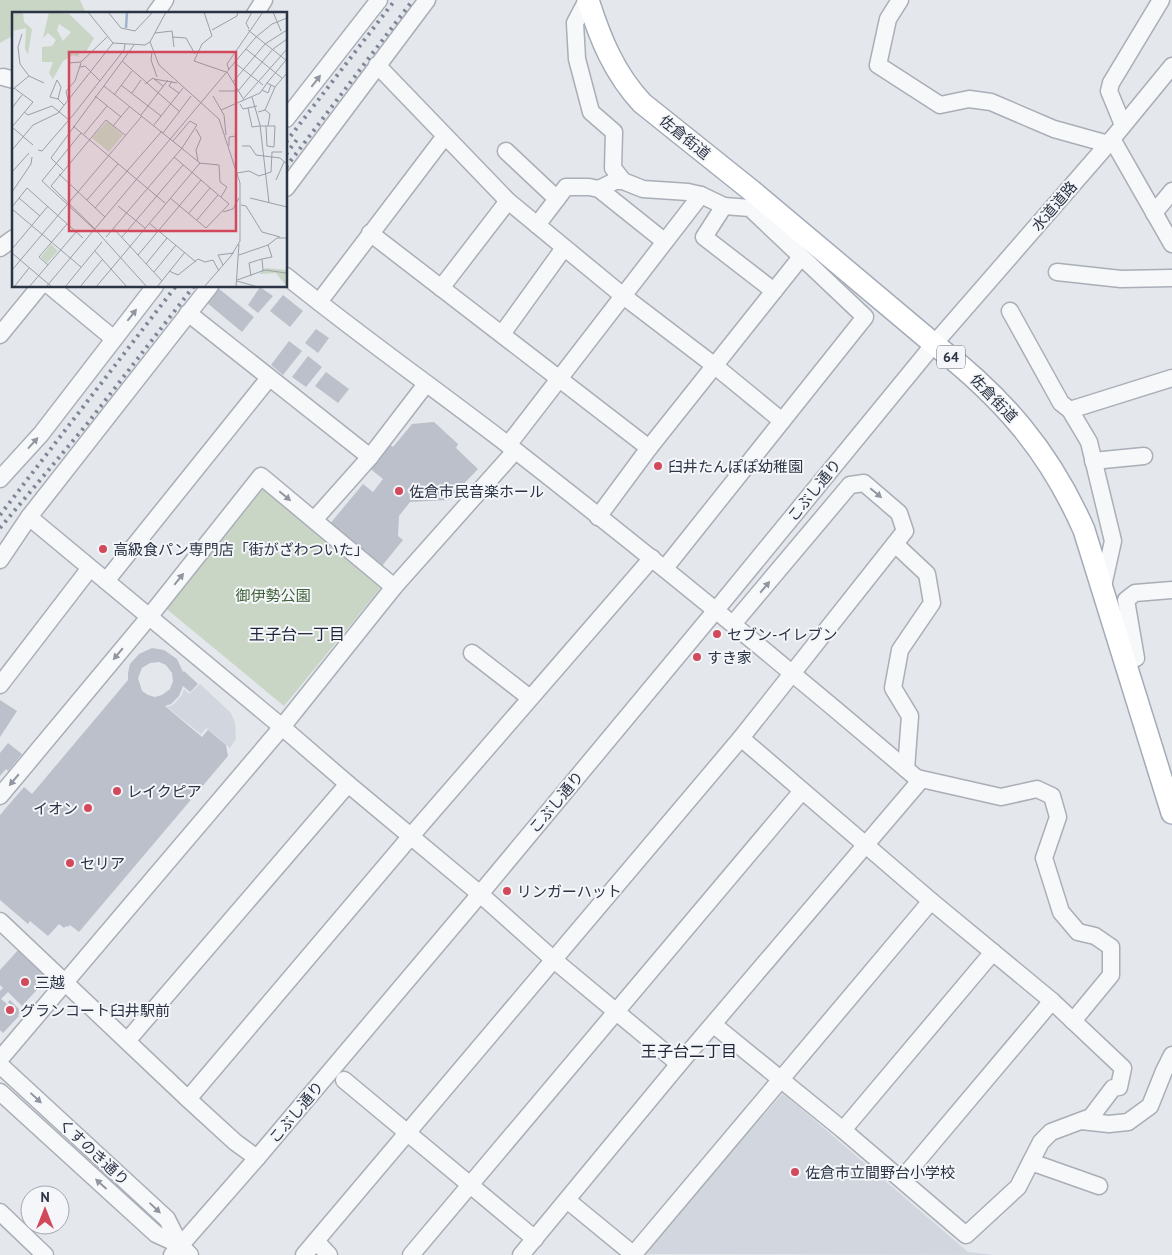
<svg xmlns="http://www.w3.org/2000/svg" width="1172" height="1255" viewBox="0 0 1172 1255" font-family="'PT Sans','Noto Sans JP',sans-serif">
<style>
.built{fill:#d2d6de}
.green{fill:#c9d6c5}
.building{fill:#bbc0ca;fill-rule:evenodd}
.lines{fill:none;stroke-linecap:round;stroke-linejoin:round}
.minor-casing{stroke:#a9aeb7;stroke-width:19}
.major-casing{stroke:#a3abb8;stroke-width:24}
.minor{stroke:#f7f8fa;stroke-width:16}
.major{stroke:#fff;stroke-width:21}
.rail{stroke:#7d8696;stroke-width:4;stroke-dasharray:2.5 5;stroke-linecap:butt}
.oneway{fill:#9196a0}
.poi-dot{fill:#d1495b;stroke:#f4f6f9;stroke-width:2}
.labels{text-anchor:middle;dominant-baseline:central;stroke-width:4;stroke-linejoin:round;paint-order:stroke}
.shield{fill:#f4f6f9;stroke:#676e7b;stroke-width:1}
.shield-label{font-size:14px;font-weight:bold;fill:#2b3445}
.street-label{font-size:15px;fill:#2b3445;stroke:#f4f6f9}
.poi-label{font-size:15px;fill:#2b3445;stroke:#f4f6f9;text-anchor:start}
.park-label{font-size:15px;fill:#3f6138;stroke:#f4f6f9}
.neighbourhood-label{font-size:16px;fill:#1d2536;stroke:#f4f6f9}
.inset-river{fill:none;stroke:#9fb4cc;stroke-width:2.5}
.inset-road{fill:none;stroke:#9a9fa9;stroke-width:1}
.view{fill:#d1495b;fill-opacity:0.15;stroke:#d1495b;stroke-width:2.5}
.inset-edge{fill:none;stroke:#2b3445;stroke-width:2.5}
</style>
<rect width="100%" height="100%" fill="#e4e7ec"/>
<g class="built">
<path d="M200,684L231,713L235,723L236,739L230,748L206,728L201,734L167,707L173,705L182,695L184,689L189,694Z"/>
<path d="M783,1093L968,1252L994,1255L644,1254Z"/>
</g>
<g class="green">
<path d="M0,0H80L85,11L83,14H14V35L0,43Z"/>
<path d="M267,488L384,584L284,706L163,606L257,489Z"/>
</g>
<g class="building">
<path d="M260,287L273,296L258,313L248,305Z"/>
<path d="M218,288L254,317L242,332L206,302Z"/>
<path d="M283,295L303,311L290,327L270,311Z"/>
<path d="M316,329L329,338L318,353L305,343Z"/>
<path d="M289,341L302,351L283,375L271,365Z"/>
<path d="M308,356L322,367L306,387L292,377Z"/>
<path d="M326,372L349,389L338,403L315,386Z"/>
<path d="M434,422L458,444L456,448L478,469L448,500L410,502L399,516L398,536L403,540L381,567L329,525L363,484L373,492L383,479L368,467L388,443L393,447L412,424Z"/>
<path d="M152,648L164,650L177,659L183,672L184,671L198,684L190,692L183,686L179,696L171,704L165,706L202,737L208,730L226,745L228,756L79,932L70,925L68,927L66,926L64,928L59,924L48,936L30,921L28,924L0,900V815L24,787L32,794L128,680V673L130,664L139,654ZM159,662L166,665L172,673L173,681L170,689L162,695L155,697L148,695L142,691L138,678L142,668L150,663Z"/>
<path d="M0,700L17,711L0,737Z"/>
<path d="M8,743L22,754L8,771L6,769L0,776V753Z"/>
<path d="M19,949L44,972L45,981L22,1006L8,992L1,999L7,1004L4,1008L6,1010L11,1005L8,1002L10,1000L21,1011L18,1015L19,1016L3,1033L0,1030V991L3,988L0,985V970Z"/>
</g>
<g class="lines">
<defs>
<g id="minor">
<path d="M587,0L575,23L577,59L591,112L614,132L613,168L623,181"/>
<path d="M900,0L888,19L878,65L940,105L969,99L991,102L1054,129L1108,144"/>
<path d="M155,14L165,0"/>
<path d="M255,14L264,0"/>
<path d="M377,65L508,201L622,295L715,366L782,421"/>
<path d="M3,77L14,80"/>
<path d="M286,119L379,0"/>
<path d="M1123,125L1109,91L1111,83L1161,0"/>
<path d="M1112,139L1172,244"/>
<path d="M506,151L557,199"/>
<path d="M286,188L427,0"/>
<path d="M599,189L615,181H623L643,189L688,192L701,195L724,206L750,208L865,317L665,568"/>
<path d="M724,206L704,237L774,291"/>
<path d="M1154,213L1172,191"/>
<path d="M537,225L566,187H589L599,189L664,241"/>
<path d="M370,233L649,448"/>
<path d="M0,248L14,238"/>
<path d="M1057,272L1121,279L1172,278"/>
<path d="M286,276C361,337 440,392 516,451C653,558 788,668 920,781L679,1064L521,1255"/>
<path d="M50,286L114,339"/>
<path d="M441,288L508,201"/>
<path d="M319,302L445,136"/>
<path d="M1010,311L1061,403L1070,410L1089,442L1113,541L1103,586"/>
<path d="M188,313L370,457"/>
<path d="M502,334L564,248"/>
<path d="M0,335L40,286"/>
<path d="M1070,410L1172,378"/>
<path d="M508,445L701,195"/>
<path d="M1093,461L1144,456"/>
<path d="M0,479L41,434L155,286"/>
<path d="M29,517L282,727L348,784L480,894L554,960L679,1064"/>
<path d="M598,517L649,448L801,257"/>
<path d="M314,520L370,457L426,384"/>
<path d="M895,544L927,574L932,603L900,650L893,688L910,716L906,769"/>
<path d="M0,560L29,517L210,286"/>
<path d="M106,581L269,378"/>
<path d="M472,653L530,698"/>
<path d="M1125,663L1136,658L1126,600L1135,593L1172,590"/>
<path d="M0,685L90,568"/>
<path d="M917,778L1001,797L1037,789L1052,796L1058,817L1044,858L1061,912L1078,932L1095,936L1111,947V975L1073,1021"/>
<path d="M0,796L149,617L261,476L394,587"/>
<path d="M0,921L188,1099L235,1142L257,1158"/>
<path d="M714,1025L843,1130L966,1235L1018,1187L1041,1142L1051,1132L1091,1117L1113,1088L1119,1087L1123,1068L1052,1001L931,901L741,738"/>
<path d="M127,1041L348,784"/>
<path d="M0,1059L282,727L394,587L515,451"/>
<path d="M0,1065L167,1219L180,1245L190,1255"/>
<path d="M344,1080L535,1239"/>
<path d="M0,1092L156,1234L180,1245"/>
<path d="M188,1099L411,836L652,558"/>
<path d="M1081,1121L1109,1124L1128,1122L1150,1106L1164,1071L1172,1055"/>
<path d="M843,1130L993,952"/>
<path d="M1031,1162L1099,1186"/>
<path d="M902,1179L1052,1001"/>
<path d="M567,1200L634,1255"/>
<path d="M0,1212L45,1255"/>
<path d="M316,1241L329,1255"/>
<path d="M172,1255L257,1158L480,894L716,610L934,344L1108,144L1172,66"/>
<path d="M304,1255L741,738L905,531L899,513L864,483L850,485L733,624"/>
<path d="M411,1255L802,791"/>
<path d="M633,1255L931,901"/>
</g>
<path id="major" d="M588,0C600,38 614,73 642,103L752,191L934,344C1002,397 1049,450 1084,530L1172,813"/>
</defs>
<use href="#minor" class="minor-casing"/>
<use href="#major" class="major-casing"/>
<use href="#minor" class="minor"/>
<use href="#major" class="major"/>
<g class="rail">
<path d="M286,142L395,0"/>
<path d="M286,154L299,137"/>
<path d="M286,167L413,0"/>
<path d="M0,515L176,286"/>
<path d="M0,528L87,424L194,286"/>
</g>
</g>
<defs><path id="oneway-solid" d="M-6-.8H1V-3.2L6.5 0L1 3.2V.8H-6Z" transform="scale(1.25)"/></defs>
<g class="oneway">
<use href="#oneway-solid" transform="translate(316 81) rotate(-52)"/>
<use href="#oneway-solid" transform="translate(132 315) rotate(-52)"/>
<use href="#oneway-solid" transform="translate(33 443) rotate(-48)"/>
<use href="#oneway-solid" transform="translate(876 493) rotate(40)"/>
<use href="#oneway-solid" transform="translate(285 496) rotate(40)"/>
<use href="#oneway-solid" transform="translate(179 579) rotate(-51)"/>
<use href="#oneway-solid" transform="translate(765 587) rotate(-50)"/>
<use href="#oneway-solid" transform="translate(118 654) rotate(130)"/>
<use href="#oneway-solid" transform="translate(14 780) rotate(130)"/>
<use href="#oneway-solid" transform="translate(36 1098) rotate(43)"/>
<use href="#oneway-solid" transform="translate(101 1184) rotate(-138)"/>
<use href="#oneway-solid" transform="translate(155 1208) rotate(43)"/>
</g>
<g class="poi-dot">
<circle cx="658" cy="466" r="5"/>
<circle cx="399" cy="491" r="5"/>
<circle cx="103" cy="549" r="5"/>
<circle cx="717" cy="634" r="5"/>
<circle cx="697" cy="657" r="5"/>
<circle cx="117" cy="791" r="5"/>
<circle cx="88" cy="808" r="5"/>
<circle cx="70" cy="863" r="5"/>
<circle cx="507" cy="891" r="5"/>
<circle cx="25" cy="982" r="5"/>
<circle cx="10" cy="1010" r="5"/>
<circle cx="795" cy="1172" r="5"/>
</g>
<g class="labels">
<rect class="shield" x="937" y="345.5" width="28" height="23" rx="4"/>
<g class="shield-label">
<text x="951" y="357">64</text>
</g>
<g class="street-label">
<text transform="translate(685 137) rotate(39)">佐倉街道</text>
<text transform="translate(1054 206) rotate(-49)">水道道路</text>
<text transform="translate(994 398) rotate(46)">佐倉街道</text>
<text transform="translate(814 490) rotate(-51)">こぶし通り</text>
<text transform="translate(556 802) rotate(-50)">こぶし通り</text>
<text transform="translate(296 1112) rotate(-50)">こぶし通り</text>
<text transform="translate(94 1152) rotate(43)">くすのき通り</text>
</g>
<g class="poi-label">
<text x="668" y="466">臼井たんぽぽ幼稚園</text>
<text x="409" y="491">佐倉市民音楽ホール</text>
<text x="113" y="549">高級食パン専門店「街がざわついた」</text>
<text x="727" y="634">セブン-イレブン</text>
<text x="707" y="657">すき家</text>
<text x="127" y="791">レイクピア</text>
<text x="78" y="808" text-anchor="end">イオン</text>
<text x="80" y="863">セリア</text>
<text x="517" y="891">リンガーハット</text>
<text x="35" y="982">三越</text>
<text x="20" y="1010">グランコート臼井駅前</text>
<text x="805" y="1172">佐倉市立間野台小学校</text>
</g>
<g class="park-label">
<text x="273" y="595">御伊勢公園</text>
</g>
<g class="neighbourhood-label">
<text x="297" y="634">王子台一丁目</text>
<text x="689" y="1051">王子台二丁目</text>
</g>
</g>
<g transform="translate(12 12)">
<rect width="275" height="275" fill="#e4e7ec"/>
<path d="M0,0H11L12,10L20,17L16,42L13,37L14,16L0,19ZM37,0L57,2L82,26L74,40L69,38L66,45L61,43L51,49L41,67L37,61L41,50H30V35L40,34L44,28L36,21L31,26ZM47,12L59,20L51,29L45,18ZM95,109L111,123L97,140L80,126ZM39,232L46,239L35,251L29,245ZM255,256L275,258V275L264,261L248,262L249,258Z" fill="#c9d6c5" fill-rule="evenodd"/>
<path class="inset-river" d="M114,16L115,0"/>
<path class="inset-road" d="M76,0L101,31L133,33L138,30L154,0M96,0L109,16L123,19L141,0M192,0L200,24L190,32L182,49L214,60M261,0L269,19M237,17L234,11L240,0M200,18L225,4L226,0M236,18L275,49M143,21L160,19L162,35M10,22L6,35L8,52L17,64L32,71M160,25L174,26L183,42M138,30L147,53L207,107L228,171V229L219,244L192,275M234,37L270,66M140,40L139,48L145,65M110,49L168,100M57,51L69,50L95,25M223,51L251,73M68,55L73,54L88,69M217,58L215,52L251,0M215,60L232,88L248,81L255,71L263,75L275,61M142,67L165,71M160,69L157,74L167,81M221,70L253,32L275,18M255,71L274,48M133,72L141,66L151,74M109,73L149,104M1,77L17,64M250,78L256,81L259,73M207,79H226L261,37L275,27M120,81L129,68M102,83L120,59M83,84L109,105M201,84L212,103L214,123M240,85L248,113L257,191M232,86L275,37M46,87L38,85L45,68L49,75L46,87L52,93M56,88L54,79L63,69L69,51M228,92L231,97L245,94M0,96L10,83M236,96L240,115L248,114H263L262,135L255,134L254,114M209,98L232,88M253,98L258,102L256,114M12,100L16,103L40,94L57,108M246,100L253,98L263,75M129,103L156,68M142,113L171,76M61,114L153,191M101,114L117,95M0,115L21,90L2,76M0,115L21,133M184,117L189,126L184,138L186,149M69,121L30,169L82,217M151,121L179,84M72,122L95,94M113,123L94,108L39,174L80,214L135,275M217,134V125L224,124M230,134H238L244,143L268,146L275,152M0,138L21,113L46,101L101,31M26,138L30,139L62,102L112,38L113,32M187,151L207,153L208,170L215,175L209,185M51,158L39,146L122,33M0,160L17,141M225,161L237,159L247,164L259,160L260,140H270M47,162L93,205M264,168L272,150M0,180L19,152L20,145M7,186L28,204M158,186L194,216L217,192L162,145M238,186L275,195M75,188L106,152M229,193L234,194L250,220L268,225M106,194L133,216M0,195L15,176L71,226M83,196L150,119M0,197L69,255M211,200L221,197L227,186M177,201L198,176M185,208L206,183M137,211L184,250M102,217L150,269M94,225L170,136L185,113L178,109L161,129M110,225L171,153M0,237L36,194M83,239L115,275M0,241L40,275M126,243L189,168M227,243L256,233L265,226H275M250,247L260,245L256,233M134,252L155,226M36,253L27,245L55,212M211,253L206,243L222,241M0,258L130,104M157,259L166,263L186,247L193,250L201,248L207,259M142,260L164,233M239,264L237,251L250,247L251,258M225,268L253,258L274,261M225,269L246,275M2,275L17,256M17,275L64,220M34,275L244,25L260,12L275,6M53,275L90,230M68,275L90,248M84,275L188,151L92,74M145,275L173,240M224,275L227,232"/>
<path class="view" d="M57,40H224V219H57Z"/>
<rect width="275" height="275" class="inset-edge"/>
</g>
<g transform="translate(45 1210)"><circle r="24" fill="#f4f6f9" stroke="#a4a8b1"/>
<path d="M0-4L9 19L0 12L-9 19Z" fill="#d1495b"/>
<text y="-8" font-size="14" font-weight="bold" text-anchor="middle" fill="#2b3445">N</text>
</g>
</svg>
